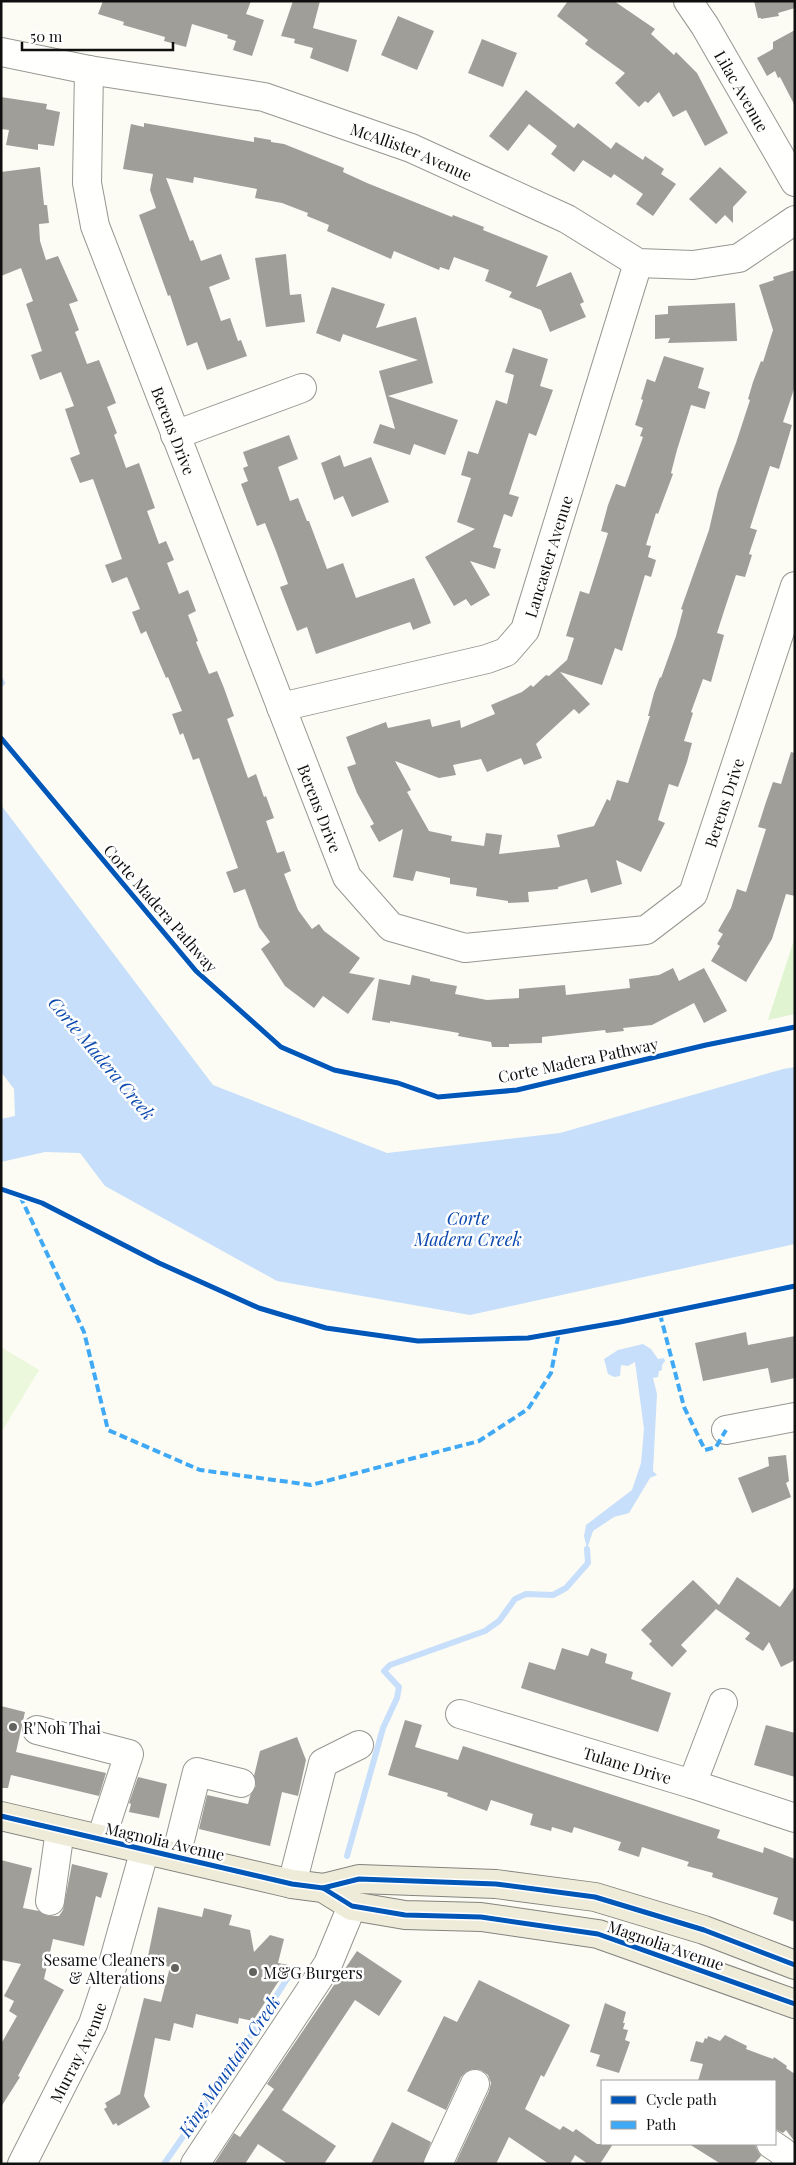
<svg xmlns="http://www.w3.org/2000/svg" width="796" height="2165" viewBox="0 0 796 2165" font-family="'Playfair Display',serif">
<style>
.green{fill:#e0f4d2}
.pitch{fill:#ebf8dc}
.water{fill:#c7dffa}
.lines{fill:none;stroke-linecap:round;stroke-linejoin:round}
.stream{stroke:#c7dffa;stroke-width:6}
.building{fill:#a09e99}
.minor-casing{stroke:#969692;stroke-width:30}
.major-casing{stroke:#83837f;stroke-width:30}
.minor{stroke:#fffffd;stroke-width:28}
.major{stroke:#eeecd9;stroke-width:28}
.quiet{stroke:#3fa9f5;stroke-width:4;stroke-dasharray:8 4;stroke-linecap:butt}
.cycleway-casing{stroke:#fff;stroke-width:8}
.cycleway{stroke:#0057b8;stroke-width:5}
.poi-dot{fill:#62625f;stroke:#fff;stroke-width:2}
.labels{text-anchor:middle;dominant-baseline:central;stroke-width:5;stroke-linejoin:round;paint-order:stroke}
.street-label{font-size:16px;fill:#0f0f0f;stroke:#fff}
.poi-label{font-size:16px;fill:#0f0f0f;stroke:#fff;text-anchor:start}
.water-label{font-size:18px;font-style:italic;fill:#0b49ae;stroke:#fff}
</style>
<rect width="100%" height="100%" fill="#fcfcf4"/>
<path class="green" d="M795,937V1014L768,1020Z"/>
<path class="pitch" d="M1,1347L39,1370L1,1433Z"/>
<g class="water">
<path d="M1,805L213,1085L387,1153L560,1133L783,1069L795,1067V1244L470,1315L277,1281L105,1186L80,1153L45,1152L1,1162V1119L15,1116L14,1089L1,1072Z"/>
<path d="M643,1344L651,1349L658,1359L664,1358L665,1361L662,1365V1370L659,1371L658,1377L653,1378L657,1394L653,1471L657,1475L650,1478L629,1513L614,1517L593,1531L587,1549L584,1536L586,1525L632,1490L641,1463L644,1429L635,1362L628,1366L621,1365L620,1376L614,1377L608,1374L604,1359L618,1350Z"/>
</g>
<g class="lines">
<g class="stream">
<path d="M1,681L2,683"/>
<path d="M347,1856L383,1728L397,1698L399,1687L384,1671L390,1665L485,1631L499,1621L515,1599L526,1594L553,1595L566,1588L588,1563L587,1549"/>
<path d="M164,2164L225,2076L294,1968"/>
</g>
</g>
<g class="building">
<path d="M103,1H251L246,14L264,20L252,56L233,50L236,41L227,38L228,35L192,24L186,47L164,41L165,37L123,25L124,22L98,14Z"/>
<path d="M293,1H320L313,28L357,40L348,72L310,58L313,48L294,43L295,39L281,36Z"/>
<path d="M568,1H614L655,29L651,34L674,55L676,52L697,73L728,133L705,146L686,110L673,117L659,92L648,103L645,101L639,107L615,83L625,73L585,44L588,40L557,16Z"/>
<path d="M754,1H795V8L778,13L779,16L761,19V18H758Z"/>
<path d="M398,16L434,31L417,70L381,55Z"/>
<path d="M795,30V106L780,77L778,78L775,71L767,76L757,58L773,49V42Z"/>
<path d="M482,39L517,53L503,87L468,73Z"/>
<path d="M526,90L574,128L578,123L611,149L616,142L643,160L645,156L664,169L661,174L676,184L653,216L636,204L643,194L614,174L611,178L583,160L574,172L551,154L557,146L529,124L508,151L489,136Z"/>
<path d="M1,97L47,104L46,109L60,112L54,146L38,144V150L6,145L9,130L1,129Z"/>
<path d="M144,123L254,142V137L271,140V142L284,144L344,168L343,172L367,183L452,217L453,215L484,227L483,230L548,256L536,287L571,272L584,302L580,304L586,317L550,332L541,310L509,297L512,292L485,281L489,270L454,257L449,270L440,267L439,270L394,251L391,259L327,231L329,225L307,216L308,213L282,203L255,198L257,189L194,177L193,183L166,178L190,241L193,240L201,261L221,254L230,279L209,287L221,321L230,318L238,341L241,340L247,356L207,370L197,342L187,346L170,295L168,296L139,215L156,208L150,190L153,174L123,169L131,124L144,127Z"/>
<path d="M40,167L44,205H47L49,223L39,224L40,241L46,260L58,256L78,301L69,304L79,330L75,332L87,364L99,360L109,385L116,403L107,407L117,433L114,435L126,468L139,463L155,508L147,511L159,544L166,541L174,560L167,563L179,594L188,590L196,611L188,615L198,641L196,642L209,674L217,671L224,688L234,716L227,719L248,778L256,774L264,797L266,796L274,818L266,821L277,853L284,851L291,871L284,874L298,910L312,929L319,924L324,931L360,958L349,973L375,978L348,1014L323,996L314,1008L285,986L261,949L270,942L259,927L245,889L234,893L226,872L238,868L199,758L193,760L183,733L180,735L172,714L182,711L168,677L166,678L146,631L141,634L132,612L140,609L127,577L112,583L105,565L122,559L93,479L80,483L70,458L80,454L65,409L74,406L61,372L40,380L31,355L42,351L26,304L33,301L21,268L1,276V172Z"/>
<path d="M720,167L747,192L733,207V223L725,215L716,224L689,199Z"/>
<path d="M286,254L290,295L301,294L305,322L266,327L255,258Z"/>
<path d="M795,270V386L783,422L792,425L779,469L770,466L750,528L757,530L749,554L752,555L745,577L736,575L726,605L717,633L724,635L711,682L703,679L691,712L693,713L684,741L692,743L687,762L678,787L669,784L658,820L665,823L641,872L616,860L622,884L591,893L587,879L558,887V889L528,892L529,902L508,903V901L476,896L477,888L450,884V878L416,871L413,881L393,877L403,829L379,842L370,826L374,824L357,793L347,767L356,764L346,737L386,722L388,728L430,719L432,727L460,720L461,728L495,714L491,705L522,692L531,685L533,687L546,675L549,676L567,660L574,638L566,636L580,591L589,594L608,533L601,531L608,505L616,484L625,487L643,437L640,436L643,428L635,425L643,400L641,399L647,379L655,382L664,356L704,368L698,388L710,392L705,409L691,405L677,450L671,473L673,474L658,514L656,513L646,545L651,546L648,557L656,560L651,577L645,575L622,651L615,648L602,685L560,672L590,704L579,714L574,709L536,744L542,758L524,765L521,758L487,772L481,759L453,765L456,775L439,778L395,761L411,790L407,792L429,831L452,836L451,841L484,846L486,833L502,835L499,854L560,847L557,835L594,826L607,799L610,801L617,780L628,783L650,716H648L654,693L660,677L661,678L676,636L683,610L681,609L709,530L718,491L736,443L750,400L748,399L753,382L761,361L763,362L773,330L759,285L774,280L773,277Z"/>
<path d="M332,287L385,304L376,328L416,317L433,383L388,396L458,420L445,455L414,444L410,455L373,443L380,424L395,429L379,371L418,360L343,334L340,342L316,333Z"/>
<path d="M735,303L737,341L668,343L670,338L655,339V315L668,314V306Z"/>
<path d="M513,348L548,359L540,386L553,390L536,436L529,433L509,494L519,497L512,517L504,514L493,547L501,549L495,569L470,561L490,595L471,606L466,599L454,606L425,557L475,529L457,522L471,478L461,475L468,451L478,454L496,400L507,404L514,375L505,372Z"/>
<path d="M289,435L298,459L278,467L290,501L298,498L307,521H309L327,569L343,563L356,598L414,578L431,623L413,630L410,622L316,654L307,627L297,631L280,587L288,584L276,551L265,523L257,526L241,484L248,481L243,468L248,466L243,452Z"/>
<path d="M340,455L344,467L371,457L389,502L352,517L343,496L334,500L321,463Z"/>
<path d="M791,752L795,753V896L786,894L772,939L746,982L711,961L720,946L717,944L723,934L718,931L731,908L737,889L746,892L766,829L758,827L766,802L773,782L781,784Z"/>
<path d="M673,968L679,981L704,968L727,1011L704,1023L694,1003L652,1025L623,1028L624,1031L606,1033L605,1030L542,1037V1043L509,1044V1047H492L491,1042L458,1036L459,1033L390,1021V1023L372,1020L379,979L410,985L412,975L430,979V981L457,986L455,994L487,1000L519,998V989L565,985L566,995L630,988L629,979L659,975Z"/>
<path d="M746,1332L748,1345L795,1336V1378L771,1383L768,1368L703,1381L695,1343Z"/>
<path d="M786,1455L789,1481L786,1483L791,1497L752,1513L738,1478L769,1466L768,1457Z"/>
<path d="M737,1577L780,1607L795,1586V1660L781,1667L769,1642L763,1651L745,1639L750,1633L716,1609L681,1645L687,1651L672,1667L649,1644L652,1641L641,1630L693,1580L719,1605Z"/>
<path d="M562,1648L588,1656L591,1648L607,1654L605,1663L633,1672L631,1679L671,1693L658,1732L521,1688L529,1662L555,1670Z"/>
<path d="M1,1706L25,1712L16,1752L106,1773L99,1796L11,1775L8,1788H1Z"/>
<path d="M405,1720L422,1725L415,1747L458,1760L463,1746L720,1830L717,1838L763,1853L764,1847L795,1859V1922L773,1914L778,1898L712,1877L713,1873L687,1866L689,1862L642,1847L639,1857L618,1850L621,1842L574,1827L572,1833L552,1827L551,1831L530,1825L533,1814L491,1800L487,1811L447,1796L448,1793L388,1775Z"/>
<path d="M766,1725L795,1733V1777L754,1765Z"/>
<path d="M297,1737L306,1760L298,1796L282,1792L270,1846L199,1829L207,1795L248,1804L250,1796L256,1786L254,1776L260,1751Z"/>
<path d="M138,1777L167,1784L159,1818L129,1812L131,1804L129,1803Z"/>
<path d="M1,1860L32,1868L23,1908L39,1911L48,1916H59L63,1910L72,1864L108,1873L101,1898L96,1896L84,1946L53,1939L44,1979L64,1990L18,2076L20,2077L1,2107V2044L17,2016L9,2011L14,2001L4,1996L21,1964L1,1960Z"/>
<path d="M158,1907L202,1917L204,1908L232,1915L229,1925L250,1930L254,1952L270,1935L284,1939L278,1963L289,1965L253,2021L239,2018L238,2024L196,2014L193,2028L174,2023L170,2041L155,2038L144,2096L150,2107L118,2126L116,2123L113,2125L104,2109L107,2107L105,2103L120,2094L144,1998L161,2002L170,1967L147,1961Z"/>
<path d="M357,1951L402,1981L379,2016L355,2000L282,2110L336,2146L324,2164H288L258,2144L245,2164H214L234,2133L240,2137L274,2089L267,2084Z"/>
<path d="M479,1980L570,2025L544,2077L541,2075L525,2109L560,2130L563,2126L573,2132L576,2129L597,2144H613L600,2164H588L575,2155L570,2164H549L509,2137L496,2164H455L489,2091L491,2083L488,2075L481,2070L473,2069L466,2072L461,2077L446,2110L407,2091L444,2016L457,2022Z"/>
<path d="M605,2003L626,2012L623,2023H625L623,2029L628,2030L625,2040L630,2042L619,2073L596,2066L600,2055L590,2052Z"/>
<path d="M725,2035L747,2046L746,2049L773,2059L774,2057L787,2066L786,2068L795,2074V2142L786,2130L783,2133L775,2129V2081H698L703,2064L690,2061L696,2041L703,2043L705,2038L707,2039L708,2036L720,2041Z"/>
<path d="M392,2122L431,2142L423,2164H371Z"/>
<path d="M689,2144H755L757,2150L761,2156L754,2164H721Z"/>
</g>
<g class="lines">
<defs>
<g id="minor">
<path id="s1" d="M688,1L705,26L795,182"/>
<path id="s2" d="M1,52L89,70L264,97L411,148L567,219L638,263L693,265L739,258L795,220"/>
<path id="s3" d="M89,70L87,183L95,226L347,877L391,927L465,948L646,930L693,894L795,586"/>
<path d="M175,435L302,388"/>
<path id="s4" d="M281,707L487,659L506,652L525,630L638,263"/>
<path d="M726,1430L795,1417"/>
<path id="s5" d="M460,1714L692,1784L795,1818"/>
<path d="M37,1730L129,1754L101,1839"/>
<path d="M692,1784L723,1703"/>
<path d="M176,1856L197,1772L241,1783"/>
<path d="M292,1884L323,1763L359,1745"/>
<path d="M50,1901L60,1830"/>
<path d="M771,2144L783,2152L788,2164"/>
<path id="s6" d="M22,2164L93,2024L112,1967L145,1849"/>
<path d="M195,2164L328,1964L352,1906"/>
<path d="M438,2164L475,2084"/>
</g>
<g id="major">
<path d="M1,1816L292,1884L323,1888L352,1906L405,1915L481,1917L598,1934L795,2004"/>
<path d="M323,1888L359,1879L496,1884L595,1897L704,1930L795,1965"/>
</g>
</defs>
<use href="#minor" class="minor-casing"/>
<use href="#major" class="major-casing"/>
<use href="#minor" class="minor"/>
<use href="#major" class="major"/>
<g class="quiet">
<path d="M20,1196L84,1332L108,1430L200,1470L311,1485L479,1441L528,1409L551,1373L559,1332"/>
<path d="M660,1314L684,1407L705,1450L716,1447L726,1430"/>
</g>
<defs>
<g id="cycleway">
<path d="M1,738L196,971L281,1047L334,1070L398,1083L438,1097L517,1090L706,1045L795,1027"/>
<path d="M1,1189L42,1203L159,1263L259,1308L326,1328L418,1341L528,1338L620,1322L795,1286"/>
<path d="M1,1816L292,1884L323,1888L352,1906L405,1915L481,1917L598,1934L795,2004"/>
<path d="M323,1888L359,1879L496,1884L595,1897L704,1930L795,1965"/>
</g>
</defs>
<use href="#cycleway" class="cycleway-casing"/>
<use href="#cycleway" class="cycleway"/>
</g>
<g class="poi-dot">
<circle cx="13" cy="1727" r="5"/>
<circle cx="175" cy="1968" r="5"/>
<circle cx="253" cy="1972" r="5"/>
</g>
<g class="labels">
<g class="street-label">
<text stroke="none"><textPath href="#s1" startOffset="105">Lilac Avenue</textPath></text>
<text stroke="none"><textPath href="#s2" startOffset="424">McAllister Avenue</textPath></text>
<text stroke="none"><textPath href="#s3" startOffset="376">Berens Drive</textPath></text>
<text stroke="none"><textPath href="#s4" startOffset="338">Lancaster Avenue</textPath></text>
<text stroke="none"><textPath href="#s3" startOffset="1336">Berens Drive</textPath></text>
<text stroke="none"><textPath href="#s3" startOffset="781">Berens Drive</textPath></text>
<text transform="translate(161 908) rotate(49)">Corte Madera Pathway</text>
<text transform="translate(578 1060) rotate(-12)">Corte Madera Pathway</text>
<text stroke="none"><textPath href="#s5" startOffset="175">Tulane Drive</textPath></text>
<text transform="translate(165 1841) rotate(13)">Magnolia Avenue</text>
<text transform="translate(666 1945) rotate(19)">Magnolia Avenue</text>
<text stroke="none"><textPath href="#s6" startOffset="125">Murray Avenue</textPath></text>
</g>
<g class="poi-label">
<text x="23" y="1727">R'Noh Thai</text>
<text x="165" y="1959" text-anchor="end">Sesame Cleaners<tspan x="165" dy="18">&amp; Alterations</tspan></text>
<text x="263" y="1972">M&amp;G Burgers</text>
</g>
<g class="water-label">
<text transform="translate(102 1058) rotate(50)">Corte Madera Creek</text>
<text x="468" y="1218">Corte<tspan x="468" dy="21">Madera Creek</tspan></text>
<text transform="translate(229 2066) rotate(-56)">King Mountain Creek</text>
</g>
</g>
<rect width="796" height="2165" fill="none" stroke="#0f0f0f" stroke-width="5"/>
<rect x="601" y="2080" width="175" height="65" fill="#ffffff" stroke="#9f9f9f"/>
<rect x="611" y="2096" width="25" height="8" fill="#0057b8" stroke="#9f9f9f"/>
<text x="646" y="2105" font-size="15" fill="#0f0f0f">Cycle path</text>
<rect x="611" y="2121" width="25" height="8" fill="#3fa9f5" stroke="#9f9f9f"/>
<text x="646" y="2130" font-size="15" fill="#0f0f0f">Path</text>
<path d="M22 42v8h151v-8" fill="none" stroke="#0f0f0f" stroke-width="2.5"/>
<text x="30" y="42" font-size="15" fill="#0f0f0f" stroke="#ffffff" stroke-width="4" paint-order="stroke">50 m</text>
</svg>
